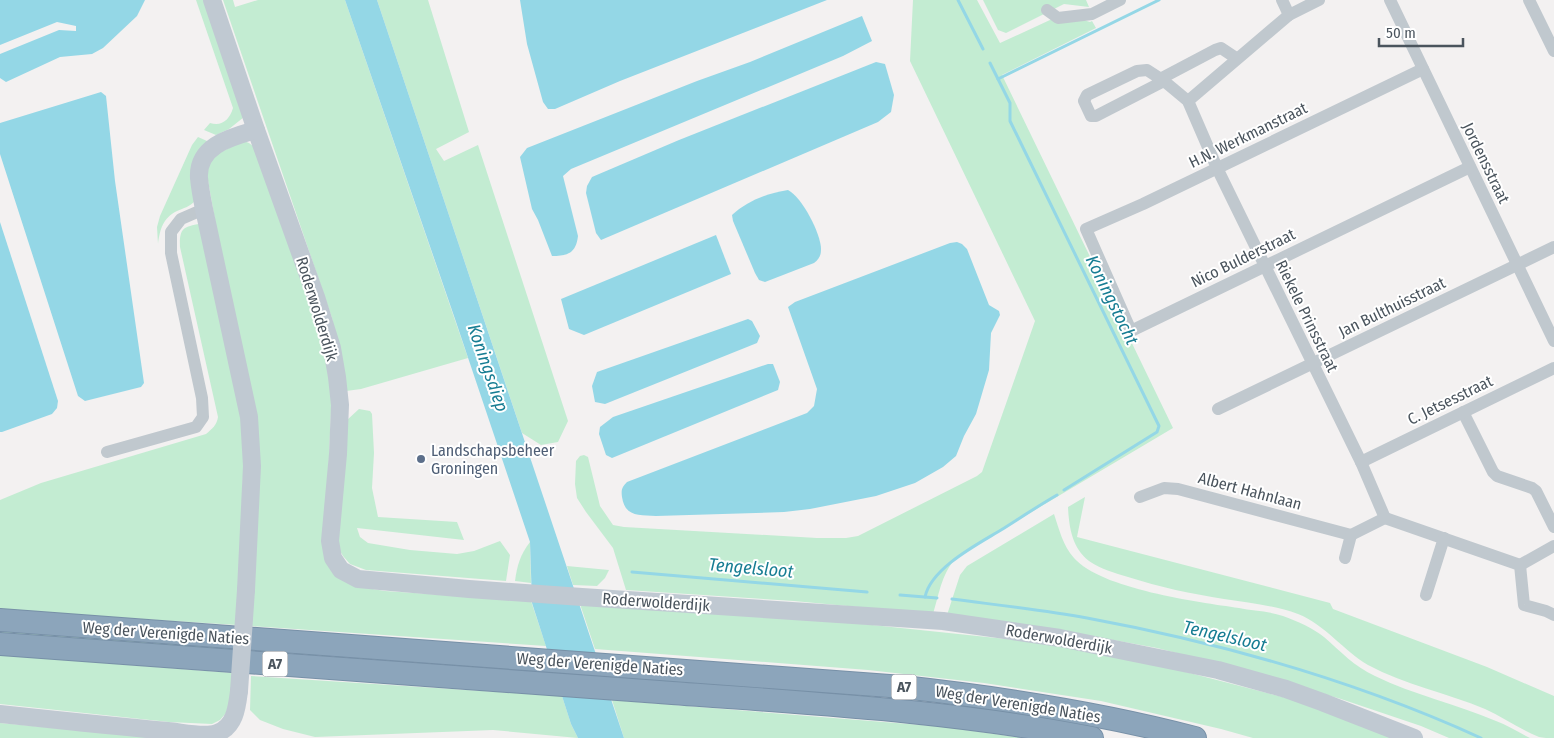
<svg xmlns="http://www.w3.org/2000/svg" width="1554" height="738" viewBox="0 0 1554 738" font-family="'Fira Sans Condensed',sans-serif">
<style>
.green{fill:#c3ecd2}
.water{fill:#94d7e6}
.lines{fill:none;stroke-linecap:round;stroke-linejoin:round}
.stream{stroke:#94d7e6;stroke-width:3}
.highway-casing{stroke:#7790a7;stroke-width:24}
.street{stroke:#c0c8ce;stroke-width:12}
.secondary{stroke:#c0c9d2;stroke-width:18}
.highway{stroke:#8ca5bb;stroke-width:22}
.secondary-bridge{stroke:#c0c9d2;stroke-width:18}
.service-dot{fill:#5c6f8a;stroke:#fff;stroke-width:2}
.labels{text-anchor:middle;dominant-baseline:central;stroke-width:4;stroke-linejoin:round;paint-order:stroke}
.shield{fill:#fff;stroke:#80878e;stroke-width:1}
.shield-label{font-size:15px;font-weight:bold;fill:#4a545d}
.street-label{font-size:16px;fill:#4a545d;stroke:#fff}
.service-label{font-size:16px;fill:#4e5e75;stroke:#fff;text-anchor:start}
.water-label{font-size:18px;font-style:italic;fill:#177d93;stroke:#fff}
</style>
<rect width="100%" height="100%" fill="#f3f1f1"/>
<g class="green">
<path d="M196,0H209L244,117L229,129L216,135L204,130L210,123C222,127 230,119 233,108Z"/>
<path d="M223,0H233L235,7L258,0H345L468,358L361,389L346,391L332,318Z"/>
<path d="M377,0H428L469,132L436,149L444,161L478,145L568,421L558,442L541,445L522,433Z"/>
<path d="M913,0H977L1000,43L1050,20L1067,15L1090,22L1092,21L1096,28L1002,75L1173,428L959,555C942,571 940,591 933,614L794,601L626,590L613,548L586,512L577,498L575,484L576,461L580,456L584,455L588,457L600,506L613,525L624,527L817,538H846L858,536L977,476L982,472L1035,321L910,61Z"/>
<path d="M983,0H1086L1089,7L1064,4L1006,33L998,30Z"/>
<path d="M198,137L207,141L195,201C189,207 184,208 177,211C163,218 160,229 158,244L157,227L160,216L192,145Z"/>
<path d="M244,141L249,143L262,153L316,315L332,387L325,550L354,586L385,591L531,601L546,646L250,626L259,467L207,175L208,165L212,156Z"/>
<path d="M203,223L245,426L237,625L0,610V500L41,483L206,434C212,429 217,425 218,417L180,247C179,226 185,227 203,223Z"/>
<path d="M359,409L370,411L372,414L374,453L372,488L378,517L457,522L464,540L357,528L360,537L368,543L410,550L457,554L474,551L500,541L510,555L506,581L366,570L350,564L343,556L339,549L338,526L346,421Z"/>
<path d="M1085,497L1077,537L1330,603L1333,609L1487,667L1554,696V738C1549,738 1543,738 1539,737C1521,730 1503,717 1485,709C1447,693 1405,685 1368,665C1344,651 1324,624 1298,614C1274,605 1249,603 1224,599C1192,594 1159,587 1128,577C1115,573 1100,569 1089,561C1072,548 1069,527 1068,507Z"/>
<path d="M1054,514C1059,529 1063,546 1074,558C1101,589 1198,602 1239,608C1253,611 1269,611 1283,616C1297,621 1313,628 1324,637C1340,651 1355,667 1375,676C1414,695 1456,704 1496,721C1507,725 1518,732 1530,738H1449L1421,726L1341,699L1220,664L1157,648L1059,630L947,615L960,575L967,566Z"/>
<path d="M530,542L531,583L515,581C517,566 520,555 530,542Z"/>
<path d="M567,566L609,570L605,578L597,586L573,585Z"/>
<path d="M580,604L815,619L1055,644L1182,671L1302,702L1401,738H1253L1221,729L1101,701L984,683L868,670L595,649Z"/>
<path d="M0,627L236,644L235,653L0,636Z"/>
<path d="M0,655L234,673L233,689L226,713L220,720L212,724L169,722L0,704Z"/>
<path d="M251,676L562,696L571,724L578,738L493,730L315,737L283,729L260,720L250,710Z"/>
<path d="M612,700L946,727L1024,738H624Z"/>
<path d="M0,723L163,738H0Z"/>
</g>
<g class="water">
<path d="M0,0H145L137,16L103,48L92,54L60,57L6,82L0,78V54L59,30L76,31V26L57,22L0,45Z"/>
<path d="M345,0H377L624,738H578L571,724L532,603L530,542L455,319Z"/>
<path d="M520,0H827L620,81L555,109H548L543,102L527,44Z"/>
<path d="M862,16L872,41L843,56L571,169L563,176L578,236C576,253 568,256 552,256L538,220L532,209L520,157L527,148L697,81L750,62Z"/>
<path d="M876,62L885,64L894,95L891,112L878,122L601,240L596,233L586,193L587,186L592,177L679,140Z"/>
<path d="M101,92L106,96L115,181L144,383L141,387L85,401L78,396L0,154V123Z"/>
<path d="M788,190C802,197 821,234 821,249C821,256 819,259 814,263L765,282L759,280L755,273L733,221L732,215C747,201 768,193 788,190Z"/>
<path d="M0,222L58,401L57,408L52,414L2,432H0Z"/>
<path d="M716,235L731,274L584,335L569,329L561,299Z"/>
<path d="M957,242L962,244L967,249L989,305L999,311L1000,315L991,333L989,370L976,414L964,436L956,456L943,467L915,483L876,496L810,509L784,512L656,516C639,515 625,517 622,497C621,490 622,487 627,482L807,413L814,406L817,389L788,307L795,302L950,243Z"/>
<path d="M748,319L752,321L760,336L757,343L605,404L595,402L592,386L597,372Z"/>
<path d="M768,364H773L780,382L778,390L612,458L606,455L599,434L600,427L613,417Z"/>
</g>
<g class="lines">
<g class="stream">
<path d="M958,0L983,49"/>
<path d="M990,63L998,79L1159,0"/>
<path d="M998,79L1010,103V121L1159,426L1157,432L1064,490"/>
<path d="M632,572L867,592"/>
<path d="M900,595L937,598"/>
<path d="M925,597C931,568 978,544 1001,530C1020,518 1038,506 1057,495"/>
<path d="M952,599C997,605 1042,610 1087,618C1222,643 1356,681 1481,738"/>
</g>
<defs>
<g id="highway">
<path d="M0,620L903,687C1002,698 1100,713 1195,738"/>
<path d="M0,644C220,661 440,675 659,692C804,703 949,710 1092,738"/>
</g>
</defs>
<use href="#highway" class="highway-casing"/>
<g class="street">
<path d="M1282,0L1289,15"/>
<path d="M1390,0L1554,341"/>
<path d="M1529,0L1554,51"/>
<path d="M1047,10L1058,18L1092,14L1120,0"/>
<path d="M1423,69L1143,204L1086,229L1131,331L1470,167"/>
<path d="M1160,79L1215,50L1221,48L1236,58"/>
<path d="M1164,81L1147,70L1137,71L1087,95L1084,101L1091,116H1096L1164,81L1188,101L1217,168L1361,462L1385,518"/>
<path d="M1188,101L1289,15L1319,0"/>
<path d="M1218,409L1554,247"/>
<path d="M1463,412L1493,472L1497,476L1532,488L1536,491L1554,527"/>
<path d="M107,452L196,427L203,417L202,398L171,253V232L181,219L204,209"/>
<path d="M1361,462L1554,368"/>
<path d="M1140,497L1164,488L1178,489L1351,535L1345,558"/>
<path d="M1351,535L1385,518L1520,565L1524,605L1546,611L1554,615"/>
<path d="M1520,565L1554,546"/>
<path d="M1426,595L1444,538"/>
</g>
<g class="secondary">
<path d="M212,0L256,130L316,297L332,348L337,377L340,405L338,454L330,541L333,558L341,570L358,579L469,589L582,597L943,621L1060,638L1218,670L1286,689L1322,702L1414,738"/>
<path d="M246,590L252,466L249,417L204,209C202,199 200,188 199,178C197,145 232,137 256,130"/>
<path d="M0,714C56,720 112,726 168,731C181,732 205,738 217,733C235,727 237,707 239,691"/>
</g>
<use href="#highway" class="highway"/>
<path class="secondary-bridge" d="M239,691L246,590"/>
</g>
<circle class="service-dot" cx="421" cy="459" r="5"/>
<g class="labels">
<g class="shield">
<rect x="262.5" y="651.5" width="25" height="25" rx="4"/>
<rect x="891.5" y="674.5" width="25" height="25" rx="4"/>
</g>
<g class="shield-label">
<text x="275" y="664">A7</text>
<text x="904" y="687">A7</text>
</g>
<g class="street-label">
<text transform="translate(1248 135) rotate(-26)">H.N. Werkmanstraat</text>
<text transform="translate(1486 163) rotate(64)">Jordensstraat</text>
<text transform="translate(1243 258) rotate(-26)">Nico Bulderstraat</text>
<text transform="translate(1392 307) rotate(-26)">Jan Bulthuisstraat</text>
<text transform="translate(317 309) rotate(73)">Roderwolderdijk</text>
<text transform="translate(1307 316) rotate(64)">Riekele Prinsstraat</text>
<text transform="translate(1450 400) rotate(-26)">C. Jetsesstraat</text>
<text transform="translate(1250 491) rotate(15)">Albert Hahnlaan</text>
<text transform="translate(656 602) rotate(4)">Roderwolderdijk</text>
<text transform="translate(166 633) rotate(4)">Weg der Verenigde Naties</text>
<text transform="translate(1059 639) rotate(10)">Roderwolderdijk</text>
<text transform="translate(600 664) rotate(4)">Weg der Verenigde Naties</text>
<text transform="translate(1018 704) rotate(9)">Weg der Verenigde Naties</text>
</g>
<g class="service-label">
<text x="431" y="450">Landschapsbeheer<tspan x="431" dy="18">Groningen</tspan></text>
</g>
<g class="water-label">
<text transform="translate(1112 300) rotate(64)">Koningstocht</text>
<text transform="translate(488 368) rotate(71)">Koningsdiep</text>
<text transform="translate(751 568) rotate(5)">Tengelsloot</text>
<text transform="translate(1225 636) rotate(13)">Tengelsloot</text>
</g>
</g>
<path d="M1379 38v8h84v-8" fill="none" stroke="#4a545d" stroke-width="2.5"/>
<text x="1386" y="38" font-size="15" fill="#4a545d" stroke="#ffffff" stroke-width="4" paint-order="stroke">50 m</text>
</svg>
